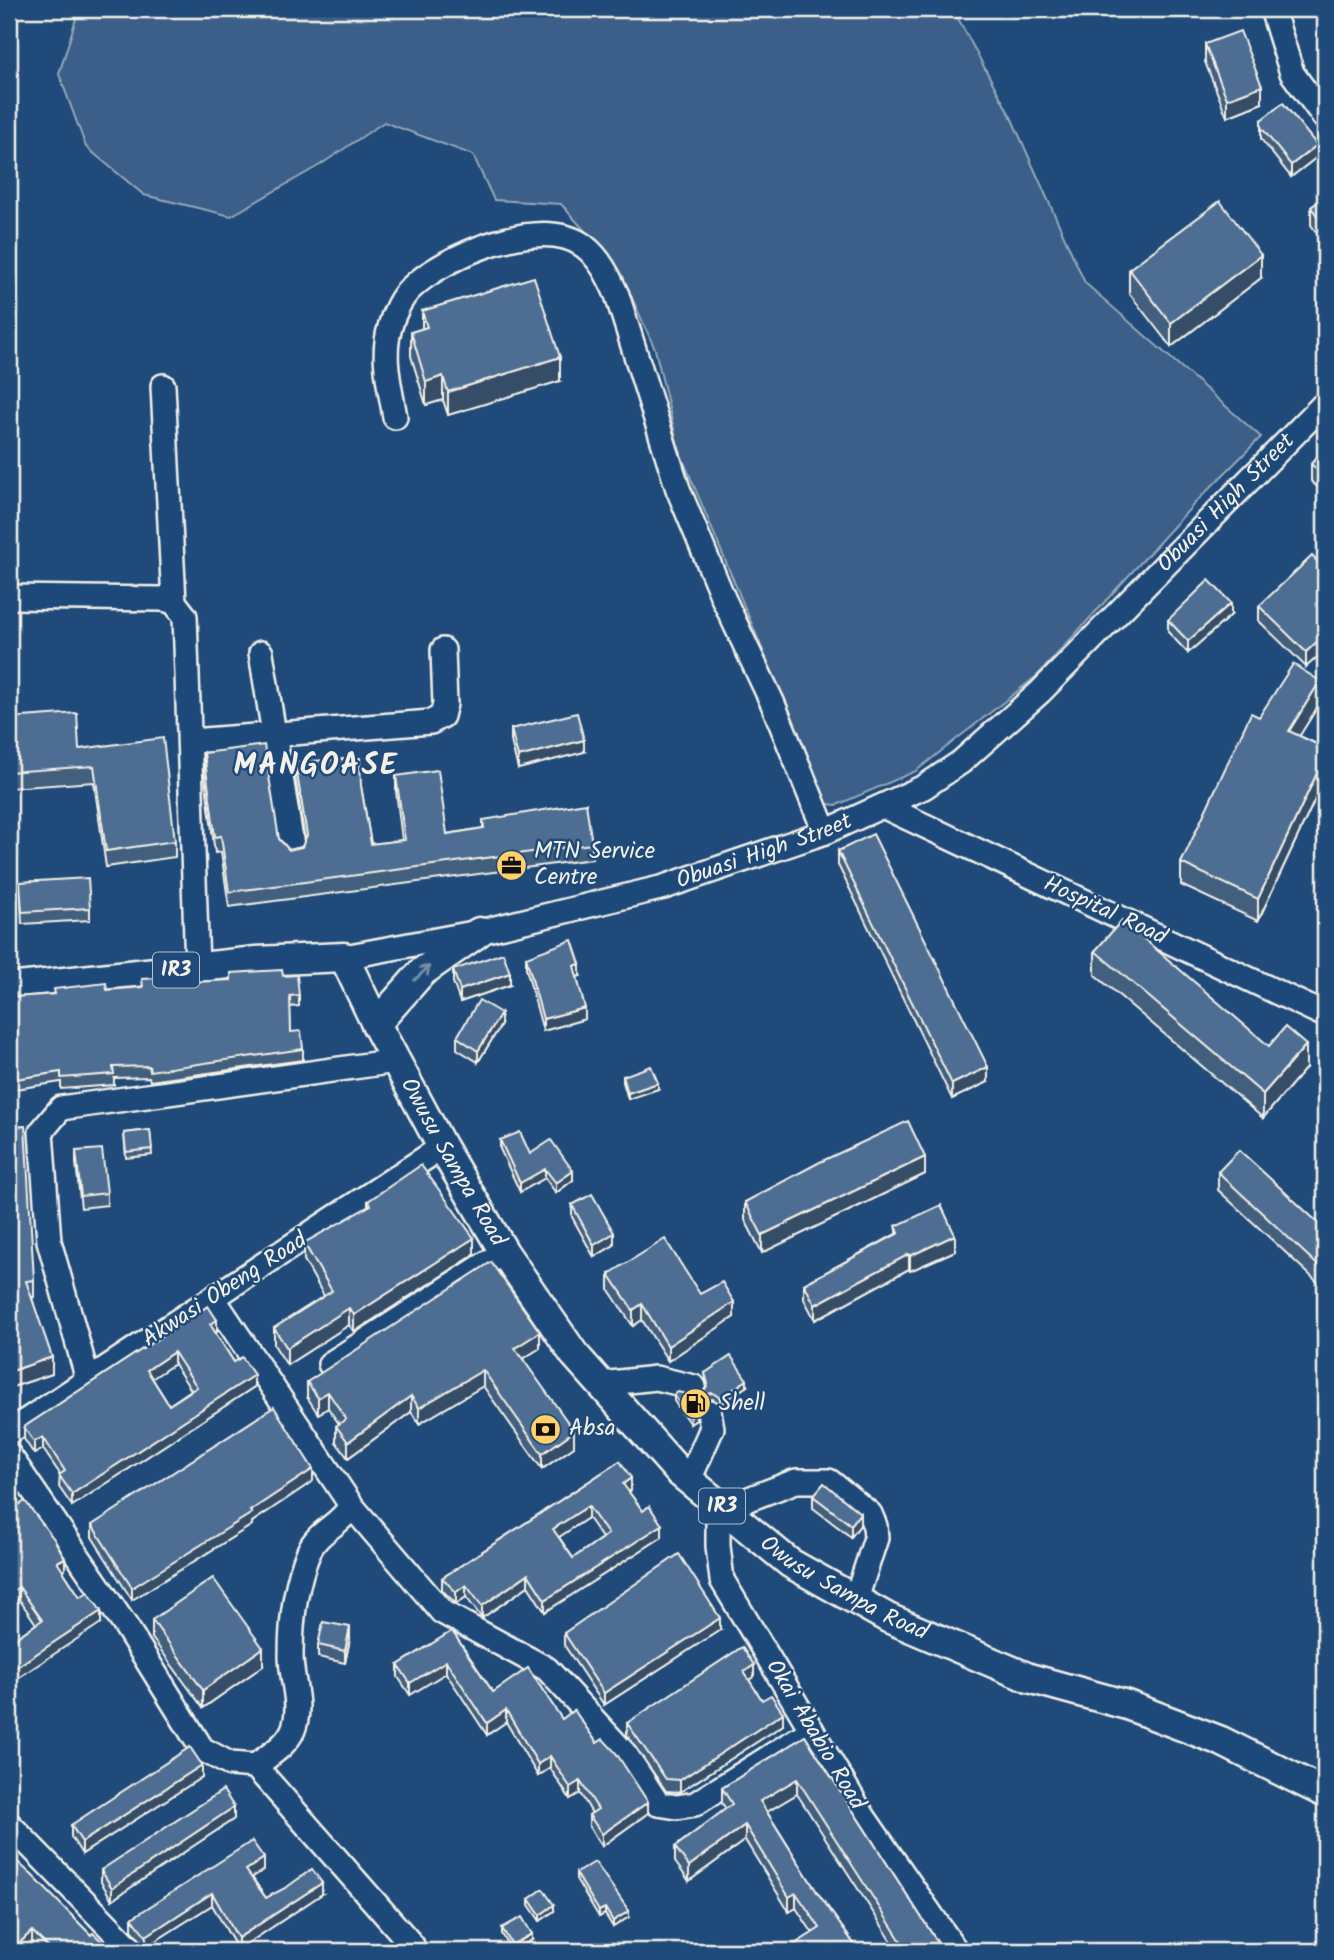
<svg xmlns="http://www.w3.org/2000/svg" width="1334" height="1960" viewBox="0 0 1334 1960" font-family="Kalam,sans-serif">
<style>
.green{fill:#3a5f88;stroke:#97a8b8;stroke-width:2}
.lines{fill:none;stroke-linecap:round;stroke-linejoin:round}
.minor-casing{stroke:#f4f1e8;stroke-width:28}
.major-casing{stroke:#f4f1e8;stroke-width:33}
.minor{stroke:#1f4a7a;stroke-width:23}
.major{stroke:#1f4a7a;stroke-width:28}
.wall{fill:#425f7e;stroke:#f4f1e8;stroke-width:2;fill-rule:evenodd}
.shaded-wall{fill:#364d66;stroke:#f4f1e8;stroke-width:2}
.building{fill:#4d6e92;stroke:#f4f1e8;stroke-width:2;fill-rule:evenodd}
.oneway{stroke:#748da6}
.labels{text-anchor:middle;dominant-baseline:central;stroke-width:5;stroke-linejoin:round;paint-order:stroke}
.shield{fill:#1f4a7a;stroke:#b4bfc7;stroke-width:2}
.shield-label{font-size:21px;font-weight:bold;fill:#f4f1e8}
.street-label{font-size:23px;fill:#f4f1e8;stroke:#1f4a7a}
.poi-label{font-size:23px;fill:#f4f1e8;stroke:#1f4a7a;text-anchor:start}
.district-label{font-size:30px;font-weight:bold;letter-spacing:2px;fill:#f4f1e8;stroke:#1f4a7a}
</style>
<rect width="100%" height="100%" fill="#1f4a7a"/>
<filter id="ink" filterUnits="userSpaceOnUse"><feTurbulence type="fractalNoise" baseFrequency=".0143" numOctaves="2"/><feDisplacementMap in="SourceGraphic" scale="14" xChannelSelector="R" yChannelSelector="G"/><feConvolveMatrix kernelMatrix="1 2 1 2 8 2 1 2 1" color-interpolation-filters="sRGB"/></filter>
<g filter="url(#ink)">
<path class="green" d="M79,9H953L1011,117L1085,283L1261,437L1195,503L1038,675L916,771L837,805L827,804L679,450L655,349L619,269L561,204L494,200L473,155L384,122L320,165L231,216L144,195L86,147L59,74Z"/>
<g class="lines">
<defs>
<g id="minor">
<path d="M1272,9L1292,73L1325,118"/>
<path d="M163,386L174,602"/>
<path d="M395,417C390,387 381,357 390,327C393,314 401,298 410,289C444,256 541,214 584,246C600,258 609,277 617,295L678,489L724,600L773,704L825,832"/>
<path d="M9,597L163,599L174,602L185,616L197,967"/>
<path d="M261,653L293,852"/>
<path d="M191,741L431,722L442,716L445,704L443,650"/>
<path d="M885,807L1325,1015"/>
<path id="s1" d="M344,957L479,932L664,887L825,832L924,787L961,762L1040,692L1325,403"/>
<path d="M330,1364L504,1252"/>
<path d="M88,1380L49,1241L41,1132L61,1108L396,1061"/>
<path d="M601,1384L656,1378L694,1387"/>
<path d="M9,1432L442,1147"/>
<path d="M9,1455L127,1628L202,1749L230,1764L255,1766C268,1756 286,1746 293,1730C303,1706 291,1680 291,1656C291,1620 295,1584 309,1551C318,1530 343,1524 351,1505L213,1298"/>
<path d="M689,1480L712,1428L709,1412"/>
<path d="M718,1502V1546L722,1580L863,1816L956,1951"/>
<path d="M351,1505L442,1612L547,1669L627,1756L658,1804L677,1807L695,1804L812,1730"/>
<path d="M725,1508L796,1481H829L870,1514L875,1526L876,1538L856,1599"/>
<path d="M255,1766L412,1945"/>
<path d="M9,1824L133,1951"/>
</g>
<g id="major">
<path id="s2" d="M9,988L256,961L344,957L376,1024L442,1147L504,1252L574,1354L679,1472L790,1563L888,1618L1029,1678L1127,1705L1221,1741L1325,1793"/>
<path d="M376,1024L422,972L479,932"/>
</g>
</defs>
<use href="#minor" class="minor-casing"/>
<use href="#major" class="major-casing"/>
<use href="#minor" class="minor"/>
<use href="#major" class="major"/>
</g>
<g class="wall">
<path d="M1205,44L1262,103L1227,117L1205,62Z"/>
<path d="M1261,120L1317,157L1291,177L1261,139Z"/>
<path d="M1325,197V244L1311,225V207Z"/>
<path d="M1129,269L1261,278L1171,347L1129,293Z"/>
<path d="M422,311L560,381L448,415L443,400L426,405L411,356V332L422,329Z"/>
<path d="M1325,448V494L1311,481V464Z"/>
<path d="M1325,569V650L1306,667L1259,621V606Z"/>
<path d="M1231,615L1188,653L1168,632V620Z"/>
<path d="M1320,703L1299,736L1325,748V778L1258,921L1181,885V863L1259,717Z"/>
<path d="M9,718L79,749L175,841V857L106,867L94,782L9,788Z"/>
<path d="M511,729L584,752L518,769L511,741Z"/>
<path d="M204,753L289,850L302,847L305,840L295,777V762L361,786L371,844L402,840L396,791V776L447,834L483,828V820L592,844V859L229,907L221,852L215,853L204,769Z"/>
<path d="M838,851L988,1082L952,1099L838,865Z"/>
<path d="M20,882L90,908V920L22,924Z"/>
<path d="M1095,951L1269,1046L1306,1068L1263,1118L1095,975Z"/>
<path d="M526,957L580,976L577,977L585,1019L543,1031L526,968Z"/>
<path d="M453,970L510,985L460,1002L453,982Z"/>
<path d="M283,976L299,995V1006L290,1007L291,1032L303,1049V1060L150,1081L149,1077L114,1078V1085L61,1089V1082L9,1090V992L16,997L195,982Z"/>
<path d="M501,1025L478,1062L457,1049V1037Z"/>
<path d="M623,1076L658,1089L628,1099L623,1082Z"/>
<path d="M9,1127L34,1280V1297H32L52,1374L9,1388Z"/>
<path d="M150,1130L152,1155L126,1158L124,1133Z"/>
<path d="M500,1140L530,1154L573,1180L556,1193L545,1178L520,1192L500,1149Z"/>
<path d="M76,1151L107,1193V1205L81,1208L76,1163Z"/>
<path d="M1218,1172L1325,1229V1289L1218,1190Z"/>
<path d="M925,1174L762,1253L745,1220V1202Z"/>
<path d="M368,1201L474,1255L354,1332L349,1325L287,1365L274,1345V1328L324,1296L304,1260V1243L368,1207Z"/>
<path d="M572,1205L614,1245L594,1257L572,1217Z"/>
<path d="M896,1226L955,1251L910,1271L909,1269L815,1320L804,1299V1284L896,1234Z"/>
<path d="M609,1274L700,1294L734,1317L668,1361L642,1320L633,1326L609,1290Z"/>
<path d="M208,1306L217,1332L215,1333L234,1362L254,1387L72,1506L59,1487L60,1474L43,1449L34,1454L24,1439V1427ZM174,1364L191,1390L169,1405L152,1378Z"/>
<path d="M540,1348L523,1359L574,1447L542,1469L483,1386L419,1424L411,1412L348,1458L336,1442V1426L339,1424L328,1408L318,1414L307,1397V1382Z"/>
<path d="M705,1373L747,1386L720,1404L713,1399L700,1401L696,1408V1420L690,1424L674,1401V1395H691L704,1391L707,1385Z"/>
<path d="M620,1461L631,1490L629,1492L662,1537L545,1612L528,1586L482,1618L466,1597L456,1604L442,1590V1578ZM588,1518L602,1538L573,1558L559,1537Z"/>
<path d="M313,1481L252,1522V1525L132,1600L92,1537V1525Z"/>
<path d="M9,1490L65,1570L63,1571L80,1597L101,1623L14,1639L36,1624L19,1599Z"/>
<path d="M813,1496L860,1525L851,1537L813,1508Z"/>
<path d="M152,1620L263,1666L203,1708L152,1638Z"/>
<path d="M720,1630L604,1705L564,1645V1633Z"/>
<path d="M452,1631L493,1692L562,1719L597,1743L648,1813L602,1846L589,1827V1815L592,1813L580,1793L570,1799L550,1768L538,1776L506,1722L487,1735L446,1673L410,1695L398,1677V1665Z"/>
<path d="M350,1639L345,1663L318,1657V1645Z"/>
<path d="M754,1677L749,1680L762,1700L783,1725L680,1792L666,1791L627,1735V1723Z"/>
<path d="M805,1736L943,1951H898L797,1794L767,1812L817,1892L859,1951L812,1932L796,1908L789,1912L745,1840L689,1881L675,1862V1847L726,1809L722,1803V1788Z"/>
<path d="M202,1777L82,1854L71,1837V1825Z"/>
<path d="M234,1819L112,1900L101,1882V1870Z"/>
<path d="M9,1854L91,1935L112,1951H35L32,1948L29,1951H9Z"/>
<path d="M264,1870L252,1877L266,1898L322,1894L238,1950L212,1905L146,1947L132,1930V1918Z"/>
<path d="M576,1873L629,1917L613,1927L605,1914L599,1917L576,1879Z"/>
<path d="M529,1899L554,1911L540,1921L529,1905Z"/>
<path d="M502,1928L532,1940L512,1951L502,1934Z"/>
</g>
<g class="shaded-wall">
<path d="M1181,9H1199L1181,16Z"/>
<path d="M1262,86V103L1227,117V99Z"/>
<path d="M1317,145V157L1291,177V165Z"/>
<path d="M1261,255V278L1171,347V323Z"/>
<path d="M560,357V381L448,415V392Z"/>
<path d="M443,376V400L426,405V382Z"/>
<path d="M1231,603V615L1188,653V641Z"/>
<path d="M1325,634V650L1306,667V652Z"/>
<path d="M1320,681V703L1289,753V731Z"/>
<path d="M584,740V752L518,769V757Z"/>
<path d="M1325,756V778L1258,921V899Z"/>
<path d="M580,964V976L574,978V966Z"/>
<path d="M510,973V985L460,1002V990Z"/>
<path d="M585,1008V1019L543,1031V1019Z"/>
<path d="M501,1013V1025L478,1062V1051Z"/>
<path d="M1306,1045V1068L1263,1118V1094Z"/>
<path d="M988,1067V1082L952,1099V1084Z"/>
<path d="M658,1083V1089L628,1099V1093Z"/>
<path d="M925,1157V1174L762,1253V1235Z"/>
<path d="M545,1169V1178L520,1192V1183Z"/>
<path d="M573,1171V1180L556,1193V1183Z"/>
<path d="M614,1233V1245L594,1257V1245Z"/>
<path d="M955,1235V1251L910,1271V1256Z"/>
<path d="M474,1238V1255L354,1332V1315Z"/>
<path d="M909,1254V1269L815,1320V1305Z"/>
<path d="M734,1302V1317L668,1361V1346Z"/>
<path d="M642,1304V1320L633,1326V1310Z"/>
<path d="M349,1308V1325L287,1365V1348Z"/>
<path d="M217,1320V1332L210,1336V1324Z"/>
<path d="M540,1332V1348L515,1364V1348Z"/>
<path d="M174,1352V1364L147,1382V1370Z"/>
<path d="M52,1357V1374L9,1388V1372Z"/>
<path d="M483,1370V1386L419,1424V1408Z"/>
<path d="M254,1375V1387L72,1506V1494Z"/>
<path d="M747,1380V1386L720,1404V1398Z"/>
<path d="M328,1392V1408L318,1414V1398Z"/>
<path d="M700,1395V1401L696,1408V1402Z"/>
<path d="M411,1396V1412L348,1458V1442Z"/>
<path d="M696,1414V1420L690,1424V1418Z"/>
<path d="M574,1431V1447L542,1469V1454Z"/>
<path d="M43,1437V1449L34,1454V1442Z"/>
<path d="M313,1469V1481L252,1522V1525L132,1600V1588Z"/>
<path d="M631,1478V1490L623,1496V1484Z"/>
<path d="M588,1506V1518L553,1541V1529Z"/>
<path d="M860,1513V1525L851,1537V1525Z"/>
<path d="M662,1525V1537L545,1612V1600Z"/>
<path d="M65,1558V1570L57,1574V1562Z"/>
<path d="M528,1574V1586L482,1618V1606Z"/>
<path d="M466,1585V1597L456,1604V1592Z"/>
<path d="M19,1587V1599L9,1606V1594Z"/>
<path d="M101,1611V1623L9,1684V1672Z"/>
<path d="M720,1618V1630L604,1705V1693Z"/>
<path d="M350,1627V1639L345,1663V1651Z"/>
<path d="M263,1648V1666L203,1708V1690Z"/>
<path d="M446,1661V1673L410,1695V1683Z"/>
<path d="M754,1665V1677L744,1684V1672Z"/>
<path d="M506,1710V1722L487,1735V1723Z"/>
<path d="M783,1713V1725L680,1792V1780Z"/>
<path d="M550,1756V1768L538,1776V1764Z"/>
<path d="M202,1765V1777L82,1854V1842Z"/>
<path d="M797,1779V1794L760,1816V1801Z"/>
<path d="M580,1781V1793L570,1799V1787Z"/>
<path d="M648,1802V1813L602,1846V1834Z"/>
<path d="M234,1807V1819L112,1900V1888Z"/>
<path d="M745,1825V1840L689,1881V1866Z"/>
<path d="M264,1858V1870L246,1881V1870Z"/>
<path d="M322,1883V1894L238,1950V1938Z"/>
<path d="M212,1893V1905L146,1947V1936Z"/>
<path d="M796,1893V1908L789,1912V1897Z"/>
<path d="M554,1905V1911L540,1921V1915Z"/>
<path d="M605,1908V1914L599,1917V1911Z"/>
<path d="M629,1911V1917L613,1927V1921Z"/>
<path d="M32,1931V1948L29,1951H11Z"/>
<path d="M532,1934V1940L512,1951V1945Z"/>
</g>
<g class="building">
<path d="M1240,31L1262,86L1227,99L1205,44Z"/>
<path d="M1283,103L1317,145L1291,165L1261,127V120Z"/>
<path d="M1325,197V227L1311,207Z"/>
<path d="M1220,201L1261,255L1171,323L1129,269Z"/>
<path d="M534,277L560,357L448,392L443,376L426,382L411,332L427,327L422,311Z"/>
<path d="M1325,448V477L1311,464Z"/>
<path d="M1312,556L1325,569V634L1306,652L1259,606Z"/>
<path d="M1209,580L1231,603L1188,641L1168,620Z"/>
<path d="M1293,664L1320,681L1289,731L1325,748V756L1258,899L1181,863L1251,713L1259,717Z"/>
<path d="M77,713L79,749L163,738L175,841L106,851L94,766L9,772V718Z"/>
<path d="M577,713L584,740L518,757L511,729Z"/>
<path d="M264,745L279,839L289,850L302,847L307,835L295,762L360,758L361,786L371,844L405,840L396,776L438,770L447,834L484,828L483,820L586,803L592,844L229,892L221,836L215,837L204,753Z"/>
<path d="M873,834L988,1067L952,1084L838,851Z"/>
<path d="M88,878L90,908L22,912L20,882Z"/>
<path d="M1122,920L1269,1046L1285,1027L1306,1045L1263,1094L1095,951Z"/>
<path d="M572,940L580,964L574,966L585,1008L543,1019L526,957Z"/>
<path d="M503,953L510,973L460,990L453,970Z"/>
<path d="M282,970L283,976L297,975L299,995L290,996L291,1032L301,1031L303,1049L150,1071L149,1066L113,1067L114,1074L61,1078V1072L9,1080V992L16,993V997L55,994L54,989L106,983L107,990L143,987L142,979L195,976V982L231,980V973Z"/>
<path d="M479,1000L501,1013L478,1051L457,1037Z"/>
<path d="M651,1066L658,1083L628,1093L623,1076Z"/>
<path d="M908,1121L925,1157L762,1235L745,1202L820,1162Z"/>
<path d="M25,1126L34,1280L26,1281L52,1357L9,1372V1127Z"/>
<path d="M150,1130L152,1149L126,1152L124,1133Z"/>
<path d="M520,1132L530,1154L551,1140L573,1171L556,1183L545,1169L520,1183L500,1140Z"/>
<path d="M102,1149L107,1193L81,1196L76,1151Z"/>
<path d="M1239,1150L1325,1229V1272L1218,1172Z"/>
<path d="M421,1165L474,1238L354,1315L349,1308L287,1348L274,1328L332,1291L304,1243L371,1205L368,1201Z"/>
<path d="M592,1194L614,1233L594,1245L572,1205Z"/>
<path d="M941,1205L955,1235L910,1256L909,1254L815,1305L804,1284L899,1233L896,1226Z"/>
<path d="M665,1239L700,1294L722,1282L734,1302L668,1346L642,1304L633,1310L609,1274Z"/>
<path d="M491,1262L540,1332L515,1348L574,1431L542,1454L483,1370L419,1408L411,1396L348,1442L336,1426L346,1419L328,1392L318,1398L307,1382Z"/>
<path d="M208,1306L217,1320L210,1324L234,1362L242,1357L254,1375L72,1494L59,1475L65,1471L43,1437L34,1442L24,1427ZM174,1352L197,1387L169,1405L147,1370Z"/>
<path d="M731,1356L747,1380L720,1398L713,1393L700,1395L696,1402V1414L690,1418L674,1395L678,1392L691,1395L704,1391L708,1384L705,1373Z"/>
<path d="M274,1407L313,1469L250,1511L252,1513L132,1588L92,1525Z"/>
<path d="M620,1461L631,1478L623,1484L643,1511L649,1506L662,1525L545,1600L528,1574L482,1606L466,1585L456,1592L442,1578ZM588,1506L608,1534L573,1558L553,1529Z"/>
<path d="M824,1483L860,1513L851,1525L813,1496Z"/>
<path d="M9,1490L19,1505L25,1501L54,1539L65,1558L57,1562L80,1597L88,1592L101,1611L9,1672V1631L14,1639L42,1620L19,1587L9,1594Z"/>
<path d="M679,1554L720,1618L604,1693L564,1633Z"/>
<path d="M213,1578L263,1648L203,1690L152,1620Z"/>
<path d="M323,1622L350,1627L345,1651L318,1645Z"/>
<path d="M452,1631L493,1692L528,1668L562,1719L574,1710L597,1743L603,1739L616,1753L648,1802L602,1834L589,1815L598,1809L580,1781L570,1787L550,1756L538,1764L506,1710L487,1723L446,1661L410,1683L398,1665Z"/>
<path d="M742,1647L754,1665L744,1672L762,1700L771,1695L783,1713L680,1780L666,1779L627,1723Z"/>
<path d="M805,1736L943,1951H902L906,1949L797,1779L760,1801L817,1892L859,1951H784L820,1928L796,1893L789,1897L745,1825L689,1866L675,1847L732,1804L722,1788Z"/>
<path d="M190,1747L202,1765L82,1842L71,1825Z"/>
<path d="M223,1790L234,1807L112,1888L101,1870Z"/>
<path d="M252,1841L264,1858L246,1870L266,1898L287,1887L312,1869L322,1883L238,1938L212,1893L146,1936L132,1918Z"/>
<path d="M9,1854L33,1876L91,1935L93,1933L112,1951H52L32,1931L11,1951H9Z"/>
<path d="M595,1862L629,1911L613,1921L605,1908L599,1911L576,1873Z"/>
<path d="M543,1889L554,1905L540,1915L529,1899Z"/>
<path d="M522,1917L532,1934L512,1945L502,1928Z"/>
<path d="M617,1947L619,1951H609Z"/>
</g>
<defs><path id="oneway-shaft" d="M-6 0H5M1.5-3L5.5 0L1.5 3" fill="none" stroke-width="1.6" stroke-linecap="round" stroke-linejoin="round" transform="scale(1.75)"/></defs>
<use class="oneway" href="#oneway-shaft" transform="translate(422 973) rotate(-44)"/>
</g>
<defs>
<symbol id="office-disc" viewBox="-11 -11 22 22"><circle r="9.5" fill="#ffd166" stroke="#1f4a7a"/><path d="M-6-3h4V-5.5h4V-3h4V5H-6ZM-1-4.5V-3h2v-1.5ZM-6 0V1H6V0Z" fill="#111"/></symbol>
<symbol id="fuel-disc" viewBox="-11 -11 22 22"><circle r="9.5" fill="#ffd166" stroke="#1f4a7a"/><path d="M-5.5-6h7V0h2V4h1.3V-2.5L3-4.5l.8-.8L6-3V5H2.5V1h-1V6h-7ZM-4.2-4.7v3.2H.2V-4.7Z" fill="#111"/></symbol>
<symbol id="bank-disc" viewBox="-11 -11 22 22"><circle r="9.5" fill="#ffd166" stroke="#1f4a7a"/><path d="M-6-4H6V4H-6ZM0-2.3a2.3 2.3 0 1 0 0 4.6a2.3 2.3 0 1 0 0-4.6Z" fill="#111"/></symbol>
</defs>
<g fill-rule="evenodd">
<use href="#office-disc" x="494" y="848" width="35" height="35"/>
<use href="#fuel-disc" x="678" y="1386" width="35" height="35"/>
<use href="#bank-disc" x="528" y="1412" width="35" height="35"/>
</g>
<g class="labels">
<g class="shield">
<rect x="153" y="952.5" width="46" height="35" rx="5"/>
<rect x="699" y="1488.5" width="46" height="35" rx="5"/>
</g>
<g class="shield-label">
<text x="176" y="970">IR3</text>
<text x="722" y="1506">IR3</text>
</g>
<g class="street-label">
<text stroke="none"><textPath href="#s1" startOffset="1022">Obuasi High Street</textPath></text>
<text stroke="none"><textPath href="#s1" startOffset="434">Obuasi High Street</textPath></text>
<text transform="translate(1105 911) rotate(25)">Hospital Road</text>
<text stroke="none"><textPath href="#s2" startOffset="569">Owusu Sampa Road</textPath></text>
<text transform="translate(225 1290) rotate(-33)">Akwasi Obeng Road</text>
<text stroke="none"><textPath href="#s2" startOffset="1157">Owusu Sampa Road</textPath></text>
<text transform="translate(815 1735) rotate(59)">Okai Ababio Road</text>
</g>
<g class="poi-label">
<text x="534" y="852">MTN Service<tspan x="534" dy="26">Centre</tspan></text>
<text x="719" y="1404">Shell</text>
<text x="569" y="1429">Absa</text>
</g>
<g class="district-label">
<text x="316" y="766">MANGOASE</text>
</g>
</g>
<rect width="1334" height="1960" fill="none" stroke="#1f4a7a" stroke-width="35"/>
<rect x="18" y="18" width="1299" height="1925" fill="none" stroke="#f4f1e8" stroke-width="2.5" filter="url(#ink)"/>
</svg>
